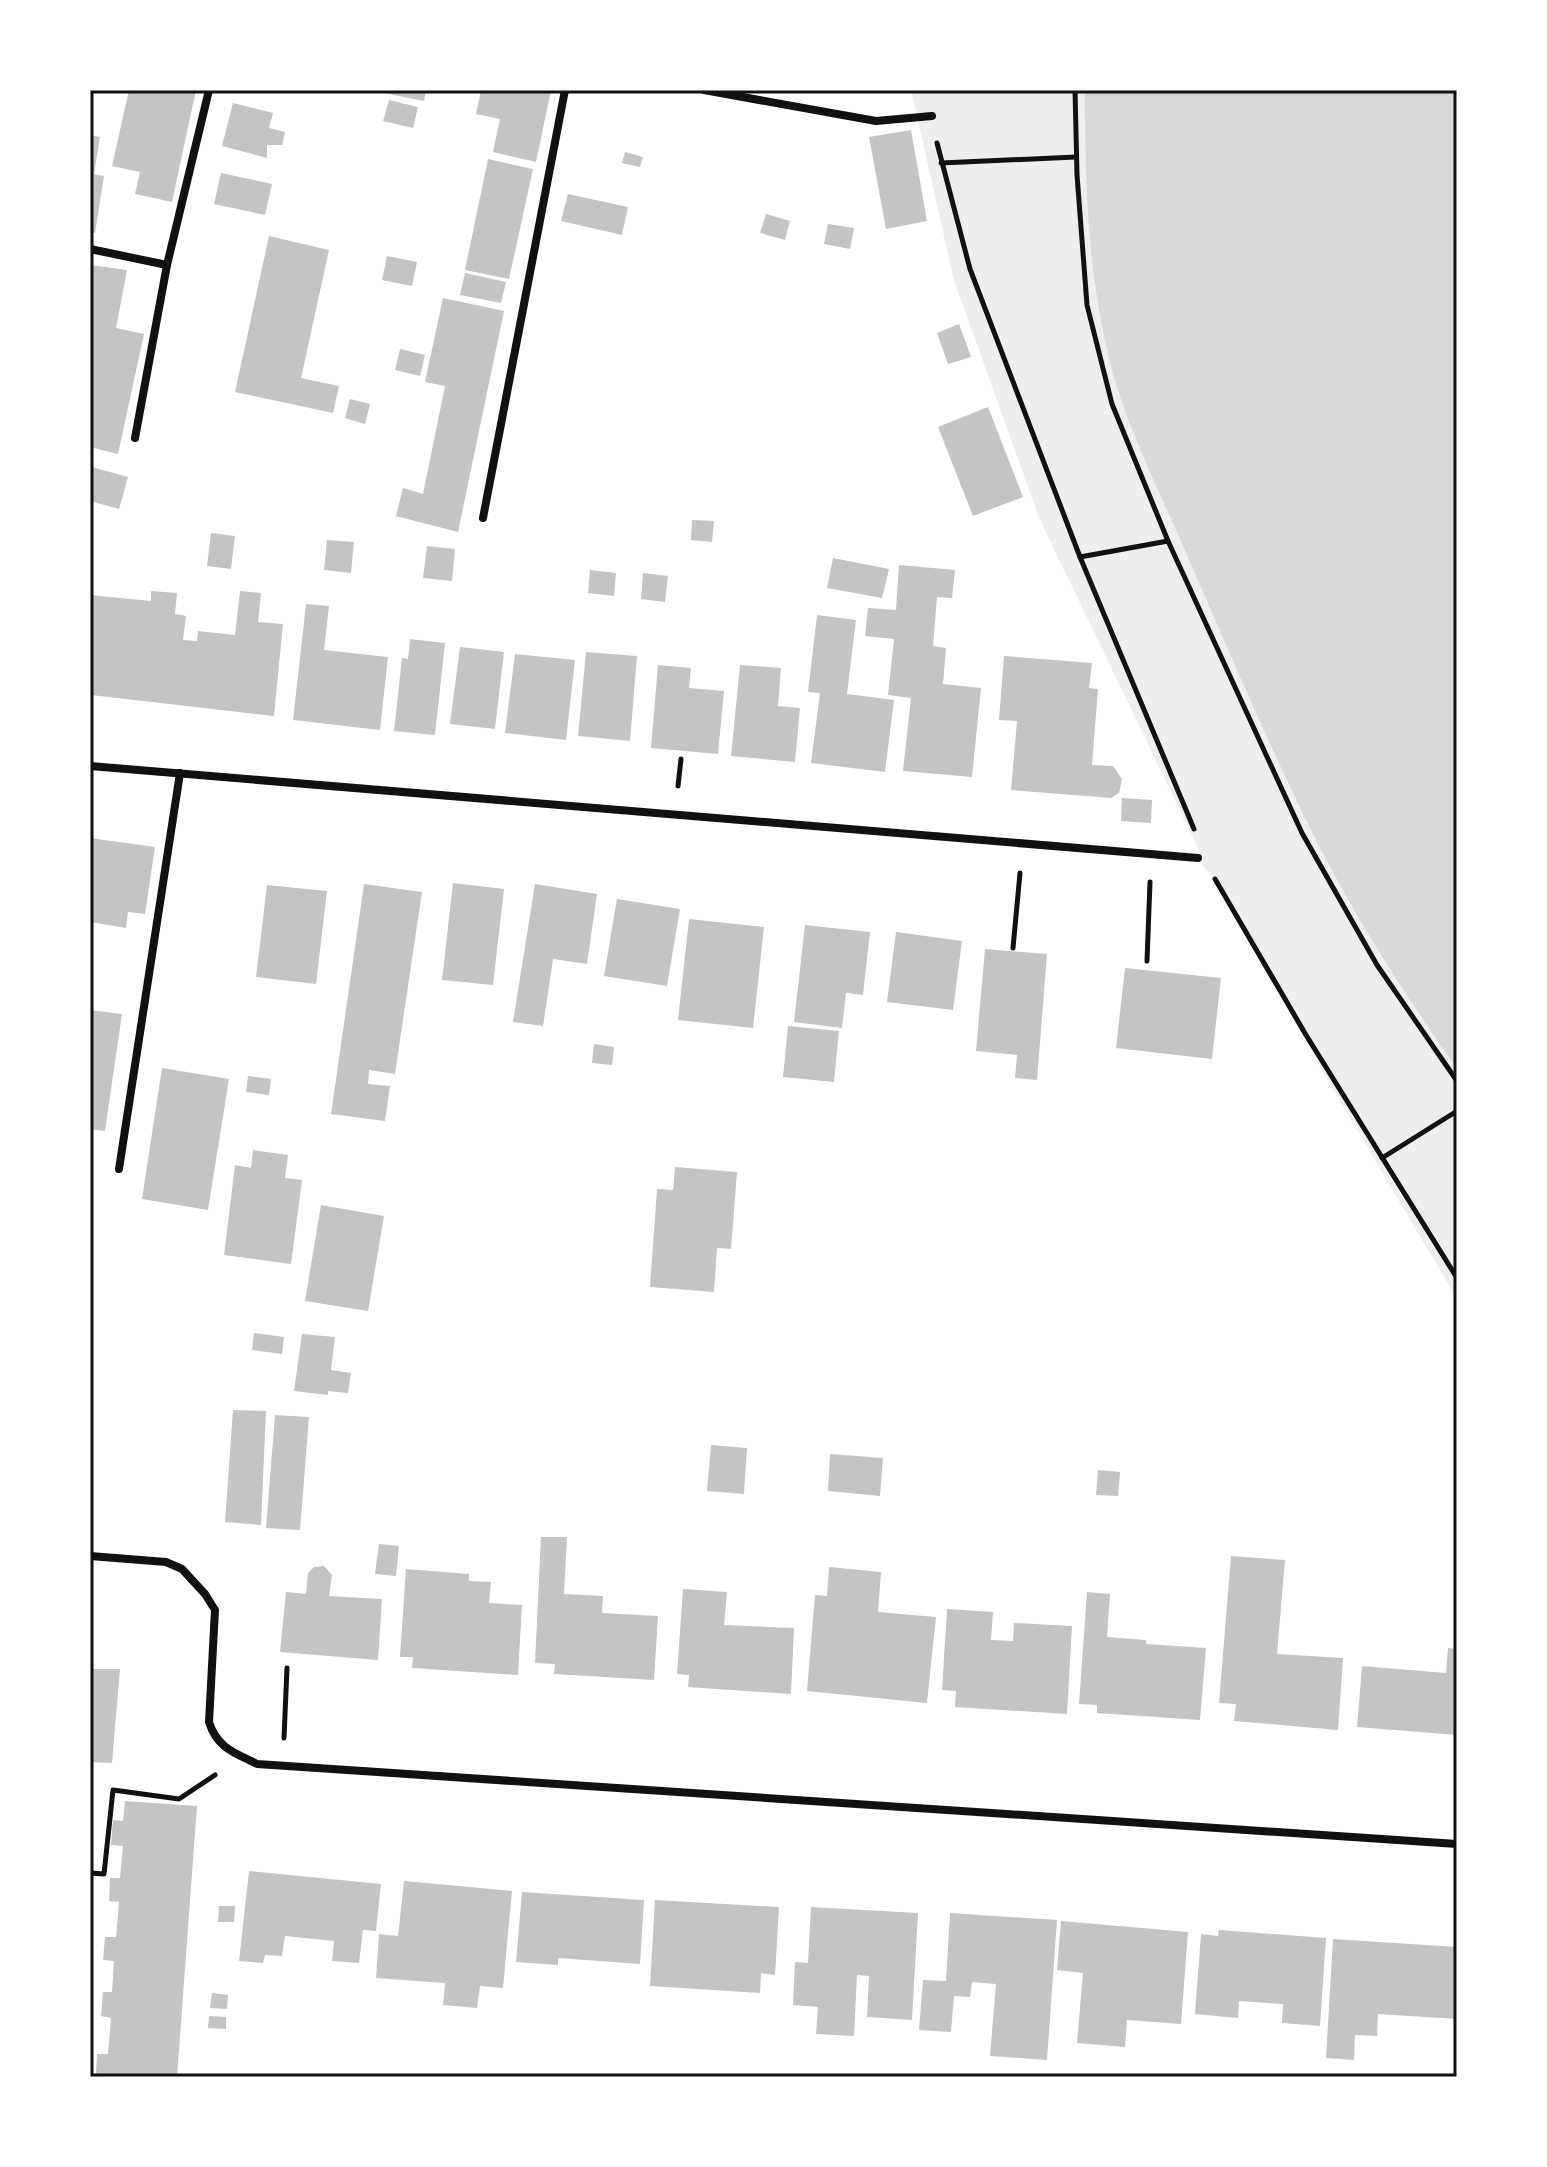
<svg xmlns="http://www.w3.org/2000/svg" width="1547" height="2167" viewBox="0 0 1547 2167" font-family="'Exo 2',sans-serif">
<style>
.green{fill:#eee}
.water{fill:#d9d9d9}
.building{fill:#c4c4c4}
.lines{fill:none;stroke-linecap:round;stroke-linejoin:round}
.path{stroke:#111;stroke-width:5}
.minor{stroke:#111;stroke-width:8}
.neatline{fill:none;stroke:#111;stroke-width:3}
</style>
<rect width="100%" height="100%" fill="#fff"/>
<path class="green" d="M911,90H1457V1299L1331,1086L1217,882L1202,865L1198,848L1040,520L954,281Z"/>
<path class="water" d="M1085,90H1457V1069C1405,995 1356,919 1315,838C1270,748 1230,654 1190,562C1161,493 1123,423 1107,349C1087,264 1085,176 1085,90Z"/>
<g class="building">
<path d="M129,90H196L172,202L135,194L140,172L112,166Z"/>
<path d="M385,90H426L424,101L384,93Z"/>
<path d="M481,90H551L536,162L493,152L500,119L476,114Z"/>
<path d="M389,100L418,107L413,128L383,121Z"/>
<path d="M233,103L273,113L269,128L285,132L282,145H267V158L222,146Z"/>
<path d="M911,130L927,221L886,229L869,137Z"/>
<path d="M90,135L100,137L94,174L104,176L95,233L90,232Z"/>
<path d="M625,152L643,157L640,167L622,163Z"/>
<path d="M488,159L533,169L509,279L465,270Z"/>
<path d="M221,173L272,184L265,215L214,204Z"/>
<path d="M568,194L628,207L622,235L561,221Z"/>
<path d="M766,214L790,221L785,240L760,233Z"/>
<path d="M828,224L854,228L850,249L824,244Z"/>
<path d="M269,236L329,250L301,378L339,386L333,413L235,392Z"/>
<path d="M387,256L417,262L412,286L382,280Z"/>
<path d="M90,265L127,270L116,328L144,334L118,454L90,447Z"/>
<path d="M465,273L506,282L501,303L460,295Z"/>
<path d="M443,298L504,311L458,532L396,516L403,488L423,494L445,386L425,382Z"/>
<path d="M959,324L971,357L948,364L937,333Z"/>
<path d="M400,349L425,355L420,376L395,370Z"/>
<path d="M350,399L370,404L365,424L345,418Z"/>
<path d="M988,407L1023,497L973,516L938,427Z"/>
<path d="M92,467L128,477L119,509L90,501Z"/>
<path d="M692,520L714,521L712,542L691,540Z"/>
<path d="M211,533L235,536L231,569L207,566Z"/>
<path d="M327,540L354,542L351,573L324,570Z"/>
<path d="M427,546L455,549L452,581L423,578Z"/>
<path d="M833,558L889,569L882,598L827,588Z"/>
<path d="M899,565L955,570L952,598L937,597L933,646L946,648L943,684L981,688L972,777L903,771L911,698L888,695L894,639L865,636L868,608L896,610Z"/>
<path d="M590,570L616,573L614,596L588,593Z"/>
<path d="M643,573L668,576L665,602L641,599Z"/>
<path d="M151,591L177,593L175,614L186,616L183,640L197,641L198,631L235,635L240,591L261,593L258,622L283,624L274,716L91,695L90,595L151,601Z"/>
<path d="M306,604L329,606L324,650L388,657L380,730L293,720Z"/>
<path d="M817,615L856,620L847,694L894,700L885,772L811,763L820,693L808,692Z"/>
<path d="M410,639L445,643L435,735L394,731L402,658L408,659Z"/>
<path d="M460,647L504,652L495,729L450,724Z"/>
<path d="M586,652L637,656L630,741L578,736Z"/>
<path d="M515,654L575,660L566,740L505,733Z"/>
<path d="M1004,656L1092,663L1089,688L1098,689L1092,765L1113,766L1122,779L1119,793L1111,798L1011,790L1017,721L999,720Z"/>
<path d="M658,665L691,668L689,688L724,691L718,754L651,748Z"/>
<path d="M740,665L781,668L778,706L800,708L795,762L731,756Z"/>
<path d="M1122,798L1152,800L1151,823L1121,821Z"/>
<path d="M90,838L155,847L145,914L128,912L126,928L90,922Z"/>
<path d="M453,883L504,889L493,985L442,980Z"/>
<path d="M364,884L422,892L395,1074L369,1070L368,1084L390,1086L385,1121L331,1114Z"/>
<path d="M535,884L597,894L587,964L553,959L543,1026L513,1022Z"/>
<path d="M267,885L327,891L316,984L256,977Z"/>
<path d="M617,899L680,909L667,986L604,976Z"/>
<path d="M689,919L764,927L753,1028L678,1020Z"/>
<path d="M805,925L870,932L863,995L846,993L842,1028L794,1022Z"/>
<path d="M896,932L962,941L953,1010L887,1002Z"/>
<path d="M985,949L1047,954L1037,1080L1015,1078L1017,1055L976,1051Z"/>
<path d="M1125,968L1221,978L1212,1059L1116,1048Z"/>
<path d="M90,1010L122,1014L105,1131L90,1129Z"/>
<path d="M788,1026L839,1031L834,1082L783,1077Z"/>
<path d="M594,1044L614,1047L612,1065L592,1063Z"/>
<path d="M162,1068L229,1079L208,1210L142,1199Z"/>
<path d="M248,1076L271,1079L269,1095L246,1092Z"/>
<path d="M253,1150L288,1155L285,1178L302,1180L291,1264L224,1255L235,1165L251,1168Z"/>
<path d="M675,1167L737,1172L731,1249L717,1248L714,1292L650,1287L657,1189L673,1190Z"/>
<path d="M321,1205L384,1216L368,1311L305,1301Z"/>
<path d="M254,1333L284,1337L282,1354L252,1350Z"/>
<path d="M302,1334L335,1337L331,1370L351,1373L348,1393L328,1391V1395L294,1391Z"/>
<path d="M233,1410L266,1411L261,1525L225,1522Z"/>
<path d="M275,1415L309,1417L300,1530L266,1528Z"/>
<path d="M711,1445L747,1448L744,1494L707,1491Z"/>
<path d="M830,1454L883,1458L880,1496L828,1491Z"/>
<path d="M1098,1470L1120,1472L1118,1496L1096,1495Z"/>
<path d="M541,1537H567L564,1594L603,1596L602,1613L658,1616L654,1680L554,1674L555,1664L535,1663Z"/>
<path d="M379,1544L399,1546L396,1576L375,1574Z"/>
<path d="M1231,1556L1285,1560L1277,1654L1343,1658L1338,1730L1234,1721L1236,1704L1219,1703Z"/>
<path d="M324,1566L332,1575L329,1596L382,1599L378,1660L280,1652L286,1592L306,1594L308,1573L314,1567Z"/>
<path d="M829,1567L881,1572L878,1612L936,1617L927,1703L807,1691L815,1595L827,1596Z"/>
<path d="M406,1569L469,1574V1581L491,1582L489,1603L522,1605L518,1675L412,1668L413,1657H400Z"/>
<path d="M683,1589L727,1592L724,1625L794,1628L791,1694L688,1687L689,1675L677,1674Z"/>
<path d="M1087,1592L1110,1594L1107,1637L1146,1640V1644L1206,1648L1200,1720L1097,1713V1705L1079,1704Z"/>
<path d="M947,1609L993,1612L991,1640L1013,1641L1014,1623L1072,1626L1067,1714L955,1707L956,1691L942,1690Z"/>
<path d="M1448,1648L1457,1649V1735L1357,1727L1362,1666L1446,1673Z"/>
<path d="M90,1669H120L112,1763L90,1762Z"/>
<path d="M125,1801L197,1806L177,2077L96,2076L97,2054H108L111,2018L101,2016L103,1992H112L114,1961L103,1960L105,1937H116L119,1902L109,1901L110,1878H120L123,1846L111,1845L113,1820L123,1821Z"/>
<path d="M249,1871L381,1884L376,1931L363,1930L359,1963L332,1961L334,1941L285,1936L282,1956L265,1955L263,1963L239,1961Z"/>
<path d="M404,1881L512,1891L503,1988L480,1986L477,2008L443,2005L445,1983L376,1978L379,1934L398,1936Z"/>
<path d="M522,1892L644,1900L640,1964L558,1958V1965L516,1962Z"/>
<path d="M655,1900L779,1907L775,1975L761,1973L760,1993L650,1986Z"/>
<path d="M219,1906H235L234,1922H218Z"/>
<path d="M811,1907L918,1913L912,2020L867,2017L869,1976L857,1975L854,2036L816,2034L818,2007L793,2005L795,1962L808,1963Z"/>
<path d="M950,1913L1057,1920L1047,2060L990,2056L996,1984L972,1982L970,1997L954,1996L951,2032L919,2030L923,1980L946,1981Z"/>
<path d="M1061,1921L1188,1932L1181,2024L1127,2020L1125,2047L1077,2043L1083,1973L1057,1970Z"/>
<path d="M1219,1930L1326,1938L1320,2026L1282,2023L1283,2004L1239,2001L1238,2018L1195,2014L1201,1934L1218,1936Z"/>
<path d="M1333,1939L1457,1947V2019L1378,2014L1377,2036L1355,2035L1354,2060L1326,2058Z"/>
<path d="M212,1993L228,1995L227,2009L210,2008Z"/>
<path d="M209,2016L226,2017V2029L208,2028Z"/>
</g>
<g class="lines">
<g class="path">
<path d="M1075,90L1077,175L1087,305L1112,404L1168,541L1302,833L1377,965L1457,1081"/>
<path d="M937,143L970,269L1080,557L1194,829"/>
<path d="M941,163L1076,157"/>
<path d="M1080,557L1168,541"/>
<path d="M678,786L681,759"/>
<path d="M1215,879L1306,1035L1457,1278"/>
<path d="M1013,948L1020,873"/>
<path d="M1147,961L1150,882"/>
<path d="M1382,1158L1457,1111"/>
<path d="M284,1738L287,1668"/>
<path d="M90,1873L104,1874L113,1790L179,1799L215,1775"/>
</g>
<g class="minor">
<path d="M704,90L876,121L932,116"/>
<path d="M90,249L167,265"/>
<path d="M135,438L167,265L209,90"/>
<path d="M483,518L565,90"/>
<path d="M90,766L1198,858"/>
<path d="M119,1169L180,773"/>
<path d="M90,1556L166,1562L182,1569L205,1594L215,1610L209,1722C217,1748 235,1753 257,1764L1457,1844"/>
</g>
</g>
<rect width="1547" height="2167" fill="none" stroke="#ffffff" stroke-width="184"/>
<rect x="92" y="92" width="1363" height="1983" class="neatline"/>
</svg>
